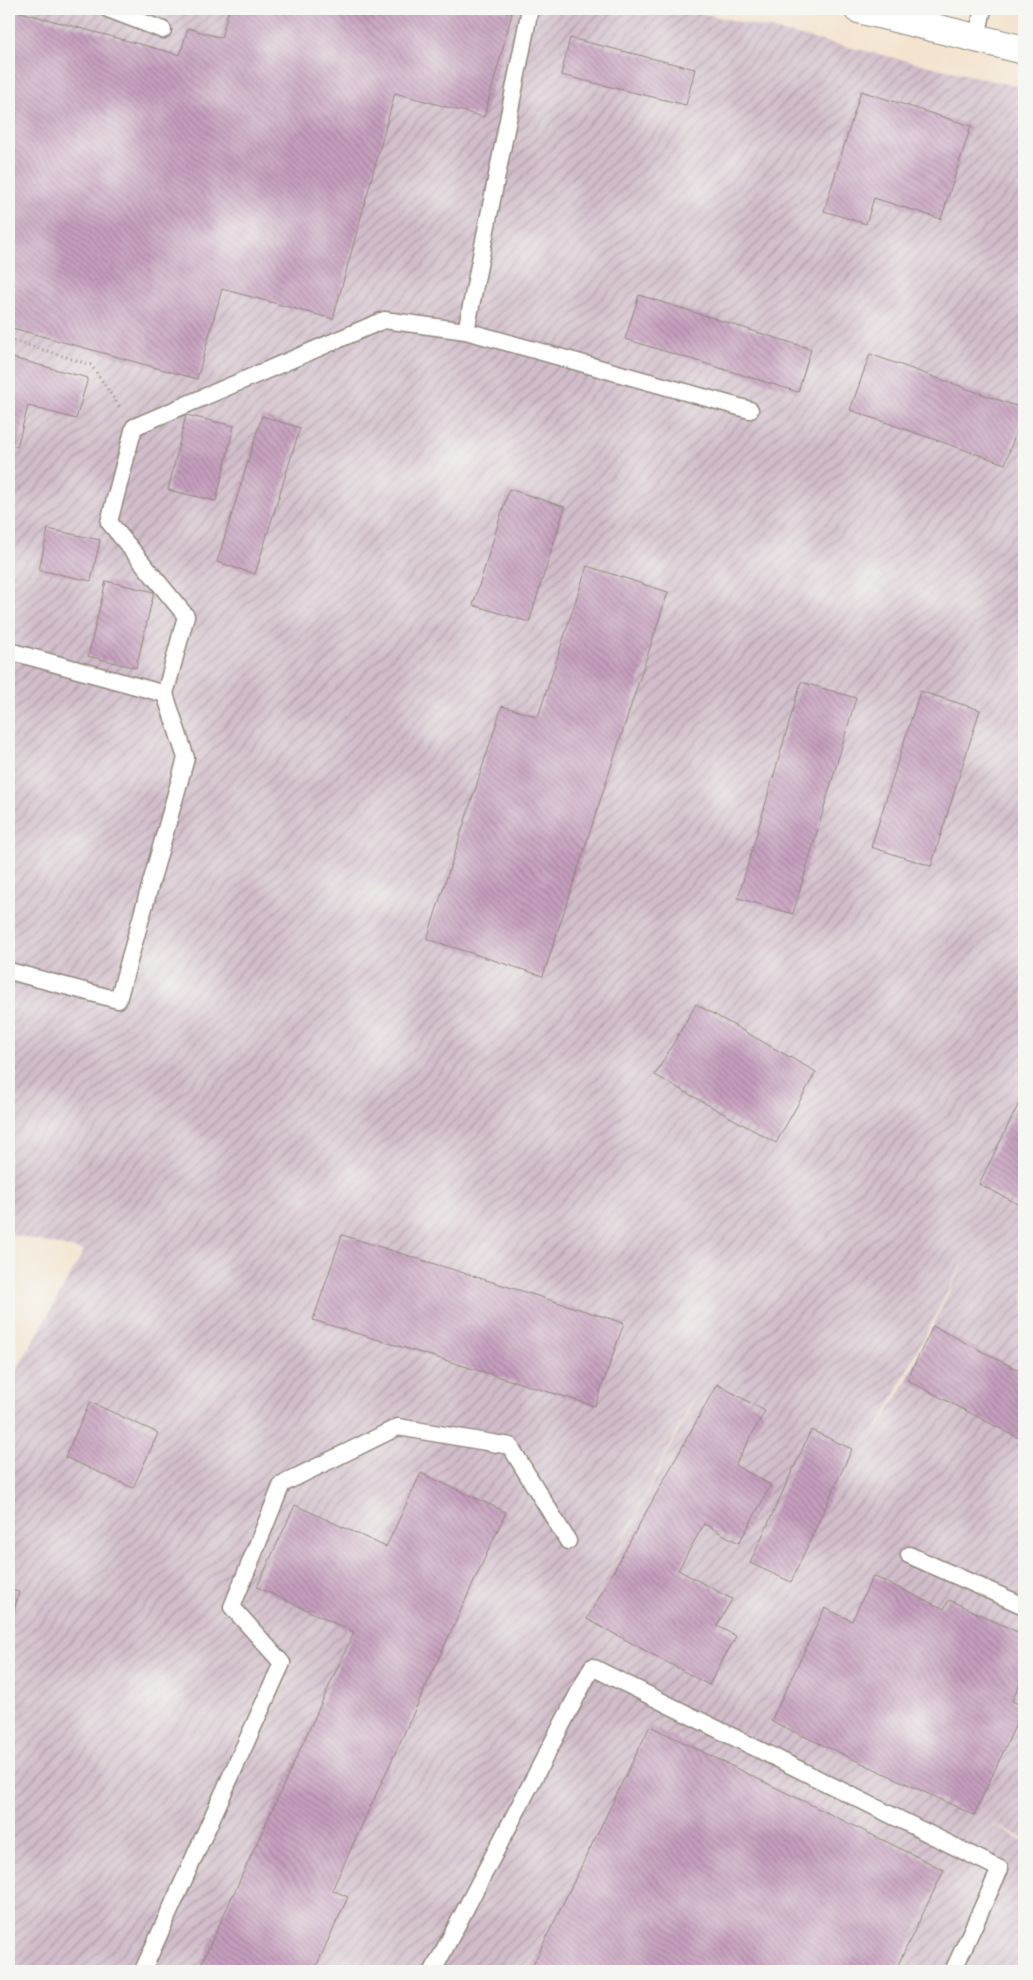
<svg xmlns="http://www.w3.org/2000/svg" width="1033" height="1980" viewBox="0 0 1033 1980" font-family="Pangolin,sans-serif">
<style>
.industrial{fill:url(#industrial-furrows);fill-rule:evenodd}
.building{fill:url(#building-back-hatch)}
.lines{fill:none;stroke-linecap:round;stroke-linejoin:round}
.lane-casing{stroke:#90887d;stroke-width:19}
.street-casing{stroke:#90887d;stroke-width:30}
.path{stroke:#90887d;stroke-width:3;stroke-dasharray:1 4;stroke-linecap:butt}
.lane{stroke:#fff;stroke-width:16}
.street{stroke:#fff;stroke-width:28}
</style>
<defs>
<pattern id="industrial-furrows" width="10" height="10" patternUnits="userSpaceOnUse" patternTransform="scale(1.25)"><rect width="10" height="10" fill="#d1bdca"/><path d="M-1 1l2-2M0 10L10 0M9 11l2-2" fill="none" stroke="#aa9aa4"/></pattern>
<pattern id="building-back-hatch" width="6" height="6" patternUnits="userSpaceOnUse" patternTransform="scale(1.25)"><rect width="6" height="6" fill="#c69fbe"/><path d="M-1 5l2 2M0 0l6 6M5-1l2 2" fill="none" stroke="#a1829b"/></pattern>
</defs>
<rect width="100%" height="100%" fill="#f6f6f2"/>
<filter id="ink" filterUnits="userSpaceOnUse"><feTurbulence type="fractalNoise" baseFrequency=".02" numOctaves="2"/><feDisplacementMap in="SourceGraphic" scale="10" xChannelSelector="R" yChannelSelector="G"/><feConvolveMatrix kernelMatrix="1 2 1 2 8 2 1 2 1" color-interpolation-filters="sRGB"/></filter>
<filter id="wash" filterUnits="userSpaceOnUse"><feTurbulence type="fractalNoise" baseFrequency=".0096" numOctaves="4" result="noise"/><feDisplacementMap in="SourceGraphic" scale="20" xChannelSelector="R" yChannelSelector="G"/><feGaussianBlur stdDeviation="1.12" result="paint"/><feColorMatrix in="noise" values="0 0 0 0 0 0 0 0 0 0 0 0 0 0 0 0 0 1.4 0 .05"/><feComposite in="paint" operator="in"/></filter>
<g filter="url(#wash)">
<rect width="100%" height="100%" fill="#f4e4cf"/>
<path class="industrial" d="M9,9H684L1024,88V1838L987,1822L1024,1841V1971H9V1384L84,1251L9,1234ZM971,1246L907,1380L875,1434V1433ZM691,1403L692,1404L534,1720L678,1429Z"/>
<g id="blocks">
<g class="building">
<path d="M9,9L180,55L188,28L221,38L229,9H492L512,14L484,117L395,93L333,319L222,289L197,379L9,327Z"/>
<path d="M570,38L695,69L686,105L561,75Z"/>
<path d="M861,91L971,126L941,219L874,198L866,224L824,211Z"/>
<path d="M639,295L811,349L798,392L625,339Z"/>
<path d="M870,354L1024,409L1005,464L850,410Z"/>
<path d="M9,357L88,378L76,419L28,406L17,447L9,445Z"/>
<path d="M186,415L234,426L216,501L168,490Z"/>
<path d="M262,416L300,428L255,574L217,562Z"/>
<path d="M509,489L565,507L529,622L473,605Z"/>
<path d="M48,529L100,540L91,581L39,570Z"/>
<path d="M587,566L668,592L543,976L427,939L502,706L538,717Z"/>
<path d="M106,581L154,592L136,668L88,656Z"/>
<path d="M801,682L856,698L793,914L738,898Z"/>
<path d="M920,691L980,710L931,866L871,847Z"/>
<path d="M696,1004L816,1072L776,1143L655,1075Z"/>
<path d="M1024,1093V1207L979,1184Z"/>
<path d="M342,1235L624,1323L595,1406L313,1320Z"/>
<path d="M933,1326L1024,1373V1441L907,1380Z"/>
<path d="M717,1384L765,1411L735,1465L771,1485L739,1543L704,1524L678,1570L732,1599L717,1626L736,1636L709,1685L587,1619Z"/>
<path d="M90,1402L158,1433L133,1488L65,1457Z"/>
<path d="M811,1430L852,1449L791,1582L750,1563Z"/>
<path d="M421,1473L506,1512L332,1890L348,1897L314,1971H198L354,1632L257,1587L295,1505L386,1547Z"/>
<path d="M873,1576L944,1609L949,1600L1024,1635V1674L1012,1701L1024,1707L974,1815L771,1721L825,1608L852,1621Z"/>
<path d="M9,1590L19,1592L9,1629Z"/>
<path d="M650,1726L944,1870L895,1971H530Z"/>
</g>
</g>
</g>
<g filter="url(#ink)">
<use href="#blocks" fill-opacity="0" stroke="#90887d" stroke-width="1"/>
<g class="lines">
<defs>
<g id="lane">
<path d="M108,9L163,30"/>
<path d="M977,37L983,9"/>
<path d="M466,331L530,9"/>
<path d="M9,651L165,694"/>
<path d="M9,971L118,1000L186,758L165,694L186,616L109,522L134,427L384,320L466,331L750,410"/>
<path d="M909,1555L1024,1606"/>
<path d="M145,1971L144,1968L282,1663L232,1607L282,1484L398,1427L510,1446L568,1541"/>
<path d="M433,1971L592,1667L1000,1869L953,1971"/>
</g>
<path id="street" d="M858,9L1024,50"/>
</defs>
<use href="#lane" class="lane-casing"/>
<use href="#street" class="street-casing"/>
<path class="path" d="M9,339L91,365L121,409"/>
<use href="#lane" class="lane"/>
<use href="#street" class="street"/>
</g>
</g>
<rect width="1033" height="1980" fill="none" stroke="#f6f6f2" stroke-width="30"/>
</svg>
